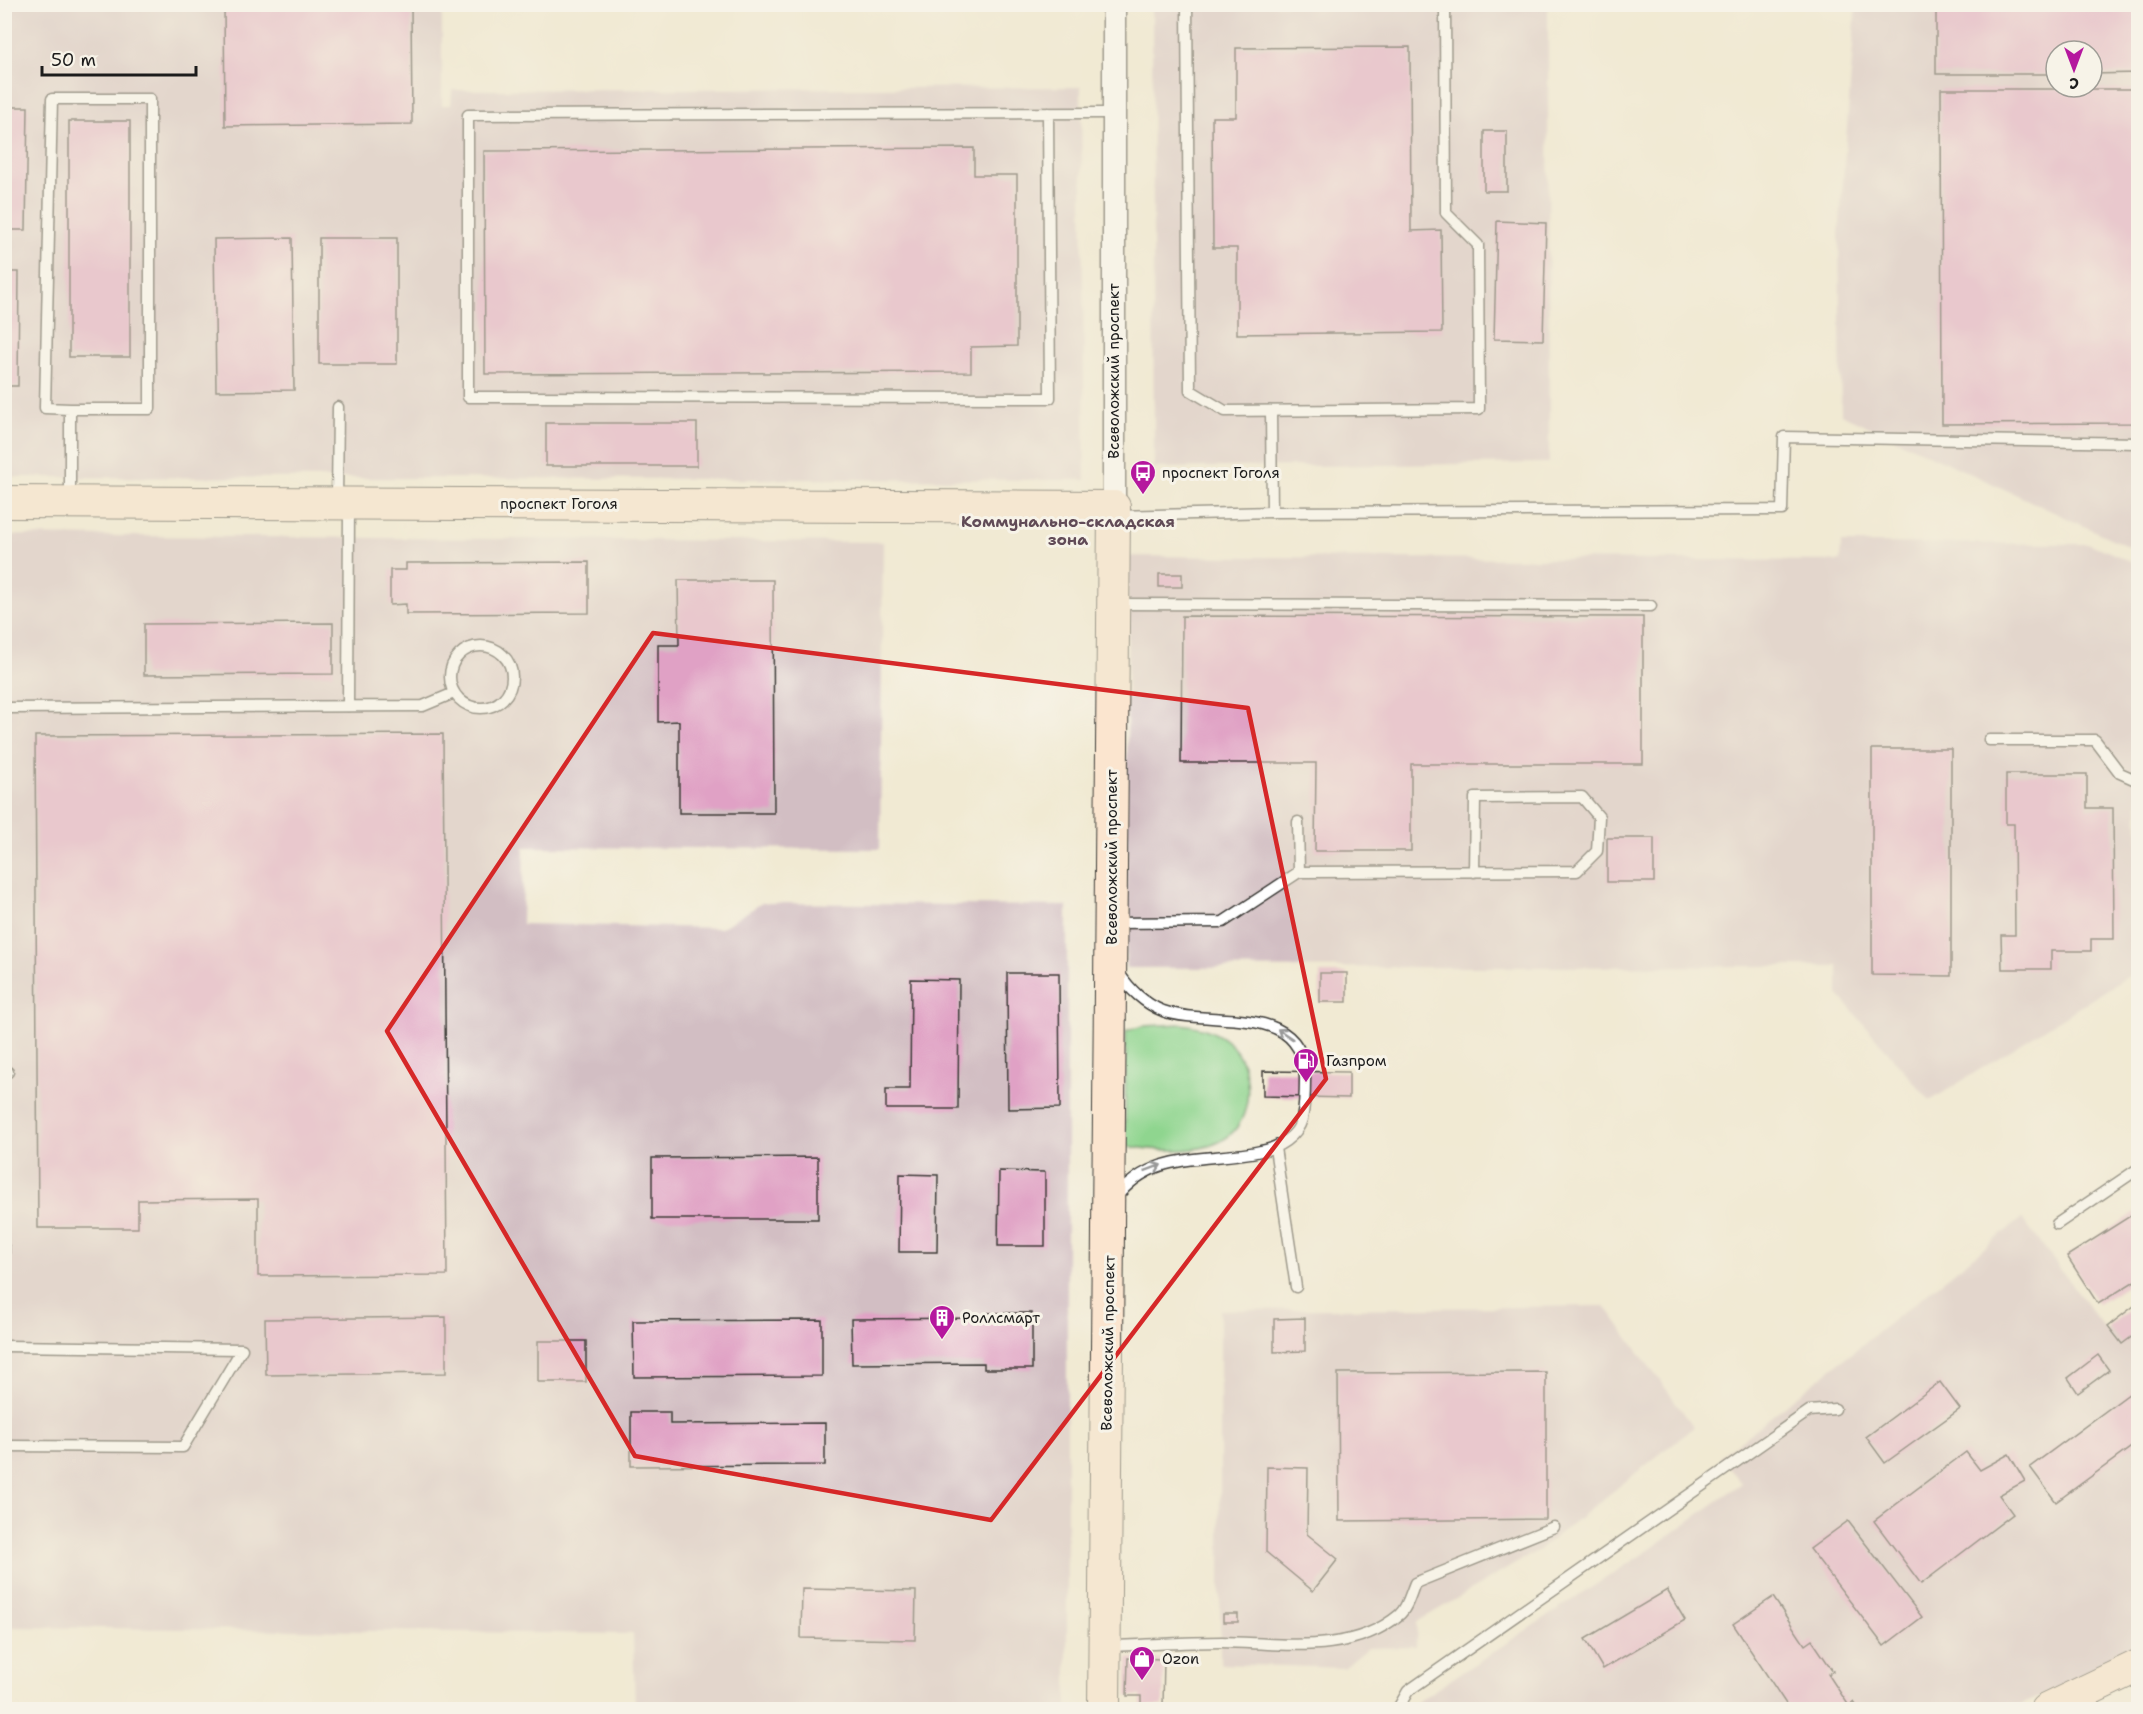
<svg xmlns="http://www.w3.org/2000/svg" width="2143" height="1714" viewBox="0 0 2143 1714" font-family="'Shantell Sans',sans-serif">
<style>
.industrial{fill:#d2bec3;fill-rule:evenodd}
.green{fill:#8fd58f;stroke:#567856;stroke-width:1.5}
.building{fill:#e0a1c5}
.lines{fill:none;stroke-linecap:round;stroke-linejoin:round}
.lane-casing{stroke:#3c3b37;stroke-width:13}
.street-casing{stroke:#3c3b37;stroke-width:25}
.secondary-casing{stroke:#3c3b37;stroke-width:34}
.lane{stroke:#fff;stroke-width:10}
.street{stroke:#fff;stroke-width:22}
.secondary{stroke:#fbe5cf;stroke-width:32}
.oneway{stroke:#999}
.marked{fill:none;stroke:#d62828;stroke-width:4.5;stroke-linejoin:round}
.labels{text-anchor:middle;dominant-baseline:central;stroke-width:6;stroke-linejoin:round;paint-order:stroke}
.street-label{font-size:15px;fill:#1c1c1c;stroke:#f7f3e8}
.poi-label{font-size:15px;fill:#1c1c1c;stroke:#f7f3e8;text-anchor:start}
.neighbourhood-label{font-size:16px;font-weight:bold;fill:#614b57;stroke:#f7f3e8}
</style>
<rect width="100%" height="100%" fill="#f7f3e8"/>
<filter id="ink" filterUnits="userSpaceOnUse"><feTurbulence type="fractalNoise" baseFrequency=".0167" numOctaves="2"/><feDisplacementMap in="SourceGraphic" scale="12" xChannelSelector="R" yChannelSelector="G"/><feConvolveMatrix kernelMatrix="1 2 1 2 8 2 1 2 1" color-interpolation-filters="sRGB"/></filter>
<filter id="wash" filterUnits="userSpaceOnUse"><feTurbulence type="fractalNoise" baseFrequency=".008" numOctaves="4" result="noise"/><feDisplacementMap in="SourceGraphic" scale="24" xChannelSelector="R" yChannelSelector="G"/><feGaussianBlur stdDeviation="1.35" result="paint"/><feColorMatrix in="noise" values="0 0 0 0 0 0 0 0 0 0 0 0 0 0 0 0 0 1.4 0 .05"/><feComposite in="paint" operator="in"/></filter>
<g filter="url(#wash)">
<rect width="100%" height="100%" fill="#f1ead3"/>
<g class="industrial">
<path d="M5,5H442V105H451L452,90L1081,87L1085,480L5,477Z"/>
<path d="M1152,5H1548L1549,463L1154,468Z"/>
<path d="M1856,5H2138V551L1841,414L1839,234ZM2056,51H2092V87H2056Z"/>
<path d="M5,535L883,542L880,849L524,847L522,924L721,928L762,903L1067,906V1709H635L633,1634L5,1627Z"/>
<path d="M1841,543L2090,544L2138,564V970L1930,1101L1838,994V966L1126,968L1128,556L1840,561Z"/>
<path d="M2022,1218L2106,1330L2138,1302V1643L2110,1666L2012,1709L1410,1710L1418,1701L1652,1548L1742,1483L1720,1457Z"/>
<path d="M1605,1306L1694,1427L1539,1550L1417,1622L1416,1647L1368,1648L1344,1668L1220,1664V1310Z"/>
</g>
<path class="green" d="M1181,1024C1198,1026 1214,1030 1227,1041C1255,1065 1256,1123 1221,1141C1194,1155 1154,1150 1125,1146L1126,1031L1143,1026Z"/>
<g id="blocks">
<g class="building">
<path d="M224,4H411L412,124L225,126Z"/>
<path d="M1936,4H2138V73L2092,74V51H2056V74H1936Z"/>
<path d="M1410,47L1411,231L1441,230L1442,332L1237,334V248H1213L1212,117H1236V48Z"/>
<path d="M1941,89H2138V423L1942,424Z"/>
<path d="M4,107H28L26,230H4Z"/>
<rect x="69" y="121" width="61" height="236"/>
<rect x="1484" y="131" width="23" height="60"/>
<path d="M974,148V175H1017V346L971,347V372L485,374L484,151Z"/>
<path d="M1497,221L1546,223L1543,340L1494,339Z"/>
<path d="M292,238L294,390L216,391L214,239Z"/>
<rect x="319" y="238" width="78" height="126"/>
<path d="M4,272H19L18,386H4Z"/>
<rect x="546" y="423" width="151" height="43"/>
<path d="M589,562V613L406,614V604L390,605V570H406V563Z"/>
<rect x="1159" y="574" width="23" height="13"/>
<path d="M678,580H773L774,813H679V721L658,722V645H679Z"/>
<path d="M1182,616L1643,617V764H1411V851H1315L1316,763H1181Z"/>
<path d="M333,623V674L144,675V624Z"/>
<path d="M443,734L447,1275L258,1276V1199L138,1200V1228H38L35,736Z"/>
<path d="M1872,749H1951V976L1872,975Z"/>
<path d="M2006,774H2087V808H2113L2114,939H2091V951H2051V969H2002L2001,935H2015L2014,824H2006Z"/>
<rect x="1607" y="838" width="47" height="44"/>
<path d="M1007,973H1059L1060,1108L1008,1109Z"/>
<rect x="1320" y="973" width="27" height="29"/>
<path d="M911,979L959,980L958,1109H886V1089H910Z"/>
<path d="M1263,1071L1349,1072V1098L1263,1096Z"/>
<path d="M818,1157V1219H652V1158Z"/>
<path d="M999,1171L1045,1172V1246H998Z"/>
<path d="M900,1174L938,1175L937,1252H899Z"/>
<path d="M2138,1211V1279L2098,1304L2067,1256Z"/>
<path d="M2134,1306L2138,1312V1332L2122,1344L2108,1326Z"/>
<path d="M986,1313H1032V1369H984V1363L852,1364L851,1319L986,1318Z"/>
<path d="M446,1317V1373L266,1375L265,1319Z"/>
<path d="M1305,1318V1351L1274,1352V1319Z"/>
<path d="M822,1320V1376L634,1377L633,1321Z"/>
<rect x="538" y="1341" width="48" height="41"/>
<path d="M2098,1355L2109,1370L2078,1393L2068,1378Z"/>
<path d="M1546,1372V1519L1339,1521L1338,1373Z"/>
<path d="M1940,1382L1960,1409L1885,1463L1866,1437Z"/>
<path d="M2137,1388L2138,1442L2056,1502L2030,1467Z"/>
<path d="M631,1412H670V1424L825,1423V1465L631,1466Z"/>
<path d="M1966,1452L1980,1470L2009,1454L2025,1481L1999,1495L2013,1514L1921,1584L1874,1521Z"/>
<path d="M1267,1467L1308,1468L1307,1534L1338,1559L1313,1591L1266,1552Z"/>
<path d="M1848,1521L1922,1617L1884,1646L1810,1549Z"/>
<path d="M802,1589L916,1591L915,1640L801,1638Z"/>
<path d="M1667,1590L1685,1620L1603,1669L1585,1639Z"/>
<path d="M1773,1597L1805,1645L1812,1640L1833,1671L1828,1674L1849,1706L1854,1702L1859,1710H1790L1733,1624Z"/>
<rect x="1223" y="1614" width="15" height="8"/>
<path d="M1128,1658L1164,1659L1163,1706H1141V1696H1127Z"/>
</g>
</g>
</g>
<g filter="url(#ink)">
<use href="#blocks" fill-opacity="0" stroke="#3c3b37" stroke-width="1.5"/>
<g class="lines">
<defs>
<g id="lane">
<path d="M1187,4L1190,390L1225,411L1479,409L1478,245L1446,213L1445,4"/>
<path d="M1048,113L1050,398L468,397V115L1114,113"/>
<path d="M1271,411L1272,512"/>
<path d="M70,499V409L45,408L52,99H150V409H70"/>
<path d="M337,500L338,407"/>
<path d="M1117,516L1272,512L1782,510L1784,437L2138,443"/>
<path d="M1117,604L1651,606"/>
<circle cx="481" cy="677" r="31"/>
<path d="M348,706L349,506"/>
<path d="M4,708L423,706L454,693"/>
<path d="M1989,740H2095L2120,773L2138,781"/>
<path d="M1298,822L1299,872"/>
<path d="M1114,923L1223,922L1299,872L1577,871L1597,851L1599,817L1582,797L1475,798L1474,872"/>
<path d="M4,1073L8,1072"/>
<path d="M1275,1148L1296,1287"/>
<path d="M1116,1198C1153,1149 1207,1163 1261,1151C1278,1148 1297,1137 1302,1119C1305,1105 1305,1093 1305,1079C1305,1000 1212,1028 1163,1011C1145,1004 1129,989 1119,973"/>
<path d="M2057,1224L2138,1169"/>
<path d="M4,1248V1293"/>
<path d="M4,1346L242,1349L183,1447L4,1446"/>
<path d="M1107,1646C1146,1645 1184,1642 1222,1642C1281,1643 1350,1656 1399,1615C1407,1609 1411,1592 1415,1583L1554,1527"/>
<path d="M1397,1710L1408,1691L1809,1411L1835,1409"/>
</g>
<path id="street" d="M1114,4V507"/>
<g id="secondary">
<path d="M4,502L1114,507L1104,1710"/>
<path d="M2046,1710L2138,1666"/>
</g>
</defs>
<use href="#lane" class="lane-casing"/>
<use href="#street" class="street-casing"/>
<use href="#secondary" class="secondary-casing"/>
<use href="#lane" class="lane"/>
<use href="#street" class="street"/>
<use href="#secondary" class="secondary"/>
</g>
<defs><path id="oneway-shaft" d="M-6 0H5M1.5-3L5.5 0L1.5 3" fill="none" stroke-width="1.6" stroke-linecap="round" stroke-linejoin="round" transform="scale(1.5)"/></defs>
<g class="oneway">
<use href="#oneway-shaft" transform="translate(1285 1034) rotate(-146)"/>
<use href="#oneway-shaft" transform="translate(1153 1168) rotate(-21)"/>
</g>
</g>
<path d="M0 0H2143V1714H0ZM653,633L1248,708L1326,1079L991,1520L635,1456L387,1031Z" fill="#f1ead3" fill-opacity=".55" fill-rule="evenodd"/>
<path class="marked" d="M653,633L1248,708L1326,1079L991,1520L635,1456L387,1031Z"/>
<defs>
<symbol id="bus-pin" viewBox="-11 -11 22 30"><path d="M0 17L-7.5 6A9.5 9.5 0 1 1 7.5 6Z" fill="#b5179e" stroke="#f7f3e8"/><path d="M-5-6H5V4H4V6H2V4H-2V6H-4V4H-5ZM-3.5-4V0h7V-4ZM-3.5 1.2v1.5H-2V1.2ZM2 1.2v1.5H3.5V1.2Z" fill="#fff"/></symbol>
<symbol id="fuel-pin" viewBox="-11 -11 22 30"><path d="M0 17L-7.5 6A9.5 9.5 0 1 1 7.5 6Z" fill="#b5179e" stroke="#f7f3e8"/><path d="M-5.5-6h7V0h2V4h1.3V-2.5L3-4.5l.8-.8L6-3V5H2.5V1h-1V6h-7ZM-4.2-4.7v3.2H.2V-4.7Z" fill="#fff"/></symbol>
<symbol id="building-pin" viewBox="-11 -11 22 30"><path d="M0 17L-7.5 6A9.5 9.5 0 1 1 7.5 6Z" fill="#b5179e" stroke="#f7f3e8"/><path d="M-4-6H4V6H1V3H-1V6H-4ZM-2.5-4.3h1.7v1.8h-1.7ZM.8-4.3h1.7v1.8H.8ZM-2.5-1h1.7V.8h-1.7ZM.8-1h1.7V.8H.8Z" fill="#fff"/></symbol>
<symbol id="shop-pin" viewBox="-11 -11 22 30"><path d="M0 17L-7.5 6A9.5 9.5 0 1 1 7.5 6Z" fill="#b5179e" stroke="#f7f3e8"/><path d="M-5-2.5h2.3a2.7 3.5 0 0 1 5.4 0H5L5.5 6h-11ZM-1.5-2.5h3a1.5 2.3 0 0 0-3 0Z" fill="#fff"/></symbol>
</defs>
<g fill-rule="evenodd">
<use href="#bus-pin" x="1128" y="458" width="30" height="40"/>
<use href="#fuel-pin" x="1291" y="1046" width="30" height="40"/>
<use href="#building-pin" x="927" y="1303" width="30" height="40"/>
<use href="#shop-pin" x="1127" y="1644" width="30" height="40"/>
</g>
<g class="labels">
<g class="street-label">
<text transform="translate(1114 371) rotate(-90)">Всеволожский проспект</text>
<text x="559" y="504">проспект Гоголя</text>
<text transform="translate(1112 857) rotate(-90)">Всеволожский проспект</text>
<text transform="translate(1108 1343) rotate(-89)">Всеволожский проспект</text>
</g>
<g class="poi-label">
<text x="1162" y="473">проспект Гоголя</text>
<text x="1326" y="1061">Газпром</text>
<text x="962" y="1318">Роллсмарт</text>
<text x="1162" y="1659">Ozon</text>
</g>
<g class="neighbourhood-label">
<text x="1068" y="521">Коммунально-складская<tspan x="1068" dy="18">зона</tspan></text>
</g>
</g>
<rect width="2143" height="1714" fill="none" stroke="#f7f3e8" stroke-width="24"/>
<g transform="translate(2074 69) rotate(180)"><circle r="28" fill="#f7f3e8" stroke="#9f9d96" stroke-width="1.5"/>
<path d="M0-4.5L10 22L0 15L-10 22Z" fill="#b5179e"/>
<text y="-9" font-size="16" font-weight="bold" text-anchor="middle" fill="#1c1c1c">С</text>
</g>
<path d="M42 66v9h154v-9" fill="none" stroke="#1c1c1c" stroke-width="3"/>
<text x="51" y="66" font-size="18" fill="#1c1c1c" stroke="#f7f3e8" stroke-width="4.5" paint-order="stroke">50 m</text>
</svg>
